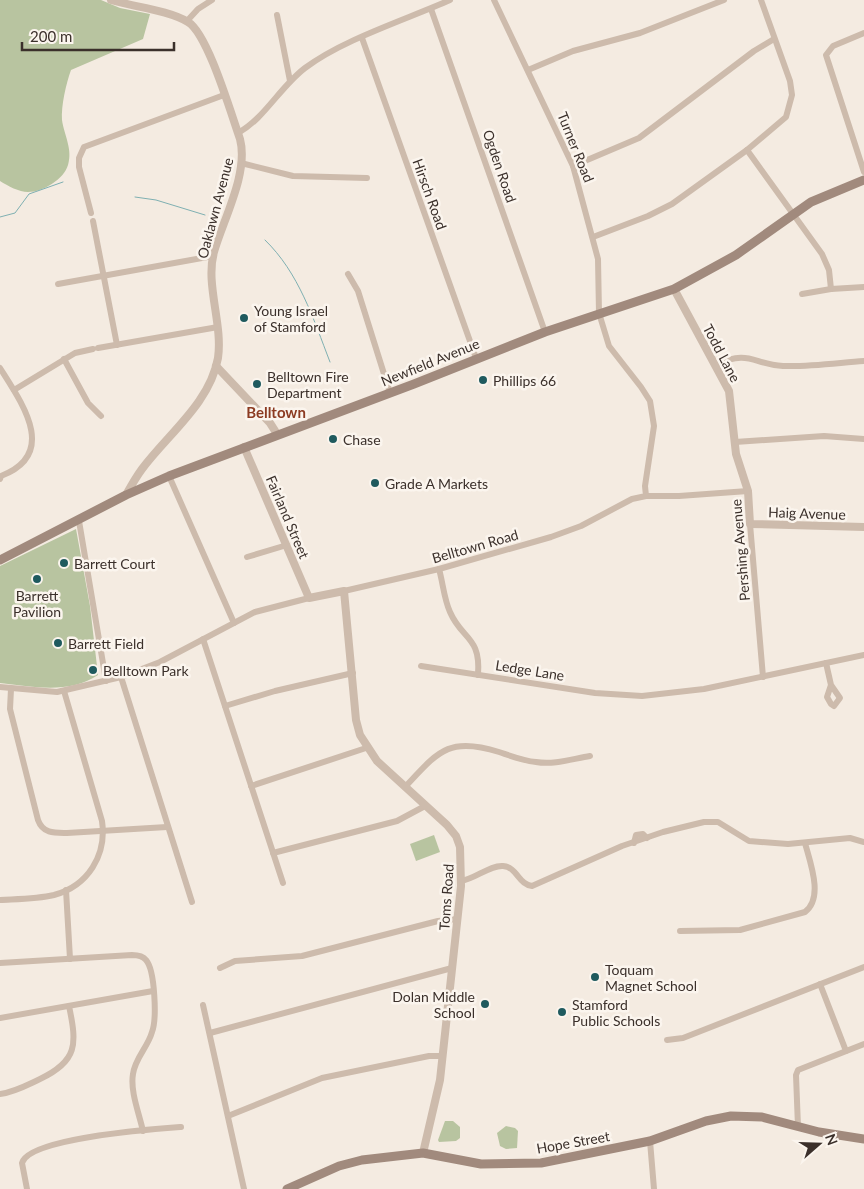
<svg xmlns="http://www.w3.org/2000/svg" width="864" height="1189" viewBox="0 0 864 1189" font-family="Lato,sans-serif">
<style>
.green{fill:#b8c4a0}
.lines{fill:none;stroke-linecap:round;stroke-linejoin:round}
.stream{stroke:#7fb0b2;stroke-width:1}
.minor{stroke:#cdbbac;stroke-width:6}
.tertiary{stroke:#cdbbac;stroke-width:8}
.secondary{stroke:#a18a7d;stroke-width:9}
.poi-dot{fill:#1f5a5e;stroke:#fbf5ee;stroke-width:2}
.labels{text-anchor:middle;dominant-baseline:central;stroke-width:5;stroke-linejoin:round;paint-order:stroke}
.street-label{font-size:14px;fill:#3b302b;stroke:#fbf5ee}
.poi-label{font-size:14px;fill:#3b302b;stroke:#fbf5ee;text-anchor:start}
.neighbourhood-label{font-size:15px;font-weight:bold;fill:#8c3b22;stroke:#fbf5ee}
</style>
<rect width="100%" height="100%" fill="#f4ebe1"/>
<g class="green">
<path d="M0,0H101L120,8L150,14L143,39L71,70C66,84 61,106 62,120C64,135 73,149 68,165C64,179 43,192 28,192C19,192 8,186 0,181Z"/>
<path d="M76,529L90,606L98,675C70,694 34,687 0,683V566Z"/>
<path d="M434,835L440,852L416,861L410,844Z"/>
<path d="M445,1121H453L460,1127V1138L456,1141L439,1142L438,1140Z"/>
<path d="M506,1126L515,1128L518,1131L517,1148L506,1149L500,1146L497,1133Z"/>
</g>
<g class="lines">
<g class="stream">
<path d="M135,197L156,200L205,215"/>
<path d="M0,217L15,213L29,194L63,182"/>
<path d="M265,240C299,273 313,318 330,362"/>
</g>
<g class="minor">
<path d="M431,9L545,332"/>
<path d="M277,15L290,81"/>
<path d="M187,21L198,9L212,0"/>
<path d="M864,33L833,46L826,55L864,172"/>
<path d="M362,38L476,358"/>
<path d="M528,70L573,51L640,33L724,0"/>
<path d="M238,133C264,119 280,87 305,68C344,39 405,20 450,0"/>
<path d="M747,150L822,254L829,270L831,289"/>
<path d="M241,163L293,176L367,178"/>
<path d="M573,166L639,138L754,51L774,39"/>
<path d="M91,213L79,167V158L84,147L224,95"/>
<path d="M93,221L117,345"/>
<path d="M593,237L648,216L672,204L747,150L786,117L792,95L790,81L761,0"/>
<path d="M348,274L358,291L390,393"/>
<path d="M58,284L213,256"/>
<path d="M802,294L831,289L864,287"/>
<path d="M98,348L218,327"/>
<path d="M64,359L88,403L101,416"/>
<path d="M715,365C750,349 752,364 783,366C809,367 837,363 864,361"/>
<path d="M0,368C22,403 59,454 1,476L0,479"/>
<path d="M14,390L75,353L93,349"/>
<path d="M735,442L824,436L864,439"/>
<path d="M169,476L234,623"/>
<path d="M646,496H679L748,491"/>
<path d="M79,521L106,681"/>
<path d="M750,524L763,677"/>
<path d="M247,557L287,545"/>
<path d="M439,569C443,583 444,599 450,612C462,640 481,636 478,675"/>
<path d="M344,591L439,569L551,537L581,526L632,499L646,496L645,486L654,426L650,401L641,387L609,346L599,313L598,259L573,166L494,0"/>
<path d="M203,639L283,883"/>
<path d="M826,663L831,685L840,698L834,706L831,704L827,697L831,685"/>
<path d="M421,666L595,693L642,696L704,689L864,655"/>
<path d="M121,677L192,902"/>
<path d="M0,687L57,692L121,677L160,662L255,612L309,598"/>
<path d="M11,689L10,709L38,820C43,834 55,833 67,833L167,827"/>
<path d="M225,706L275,691L353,673"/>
<path d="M251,786L366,748"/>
<path d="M405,787C438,752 448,736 499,752C511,756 524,761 536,762C554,765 572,759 590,756"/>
<path d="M634,843L636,835L643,834L647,838"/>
<path d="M273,853L397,821L425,806"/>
<path d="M461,881C475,879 490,865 503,866C517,867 519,885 532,886L622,846L663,832L704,822H718L749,841L788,844L850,838L864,842"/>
<path d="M66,890L70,959"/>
<path d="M0,900C18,899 37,899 54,895C88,886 107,855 102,821L64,691"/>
<path d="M680,931L740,930L805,912C824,898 810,862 805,843"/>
<path d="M0,963L132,955C138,955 143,956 146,960C155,970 157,1019 152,1032C148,1047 135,1058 133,1074C130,1091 139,1113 143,1131"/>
<path d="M220,968L235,961L302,956L438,921L457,919"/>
<path d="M820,984L846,1051"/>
<path d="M203,1005L244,1189"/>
<path d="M0,1018L153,991"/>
<path d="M210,1033L452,968"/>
<path d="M667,1040L683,1038L864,967"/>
<path d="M0,1094C15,1092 27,1085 40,1079C78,1061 77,1044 69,1006"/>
<path d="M228,1116L322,1078L429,1056H443"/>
<path d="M798,1127L796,1075L798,1070L864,1044"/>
<path d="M650,1141L654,1189"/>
<path d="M27,1189L22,1163C29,1138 154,1129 181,1127"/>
</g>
<g class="tertiary">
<path d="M111,0C134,7 168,10 188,22C208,34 231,114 240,139C249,173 223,220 214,252C205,284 223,324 218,358C210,403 168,434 142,469C136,477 131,486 126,495"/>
<path d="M674,289L729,391L736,454L748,491L750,524L864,527"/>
<path d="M216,366L270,423L277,434"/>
<path d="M244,447L309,598L344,591L356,720L360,735L377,761L447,825L456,836L460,847L461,886L440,1080L423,1153"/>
</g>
<g class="secondary">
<path d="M0,560L126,495L169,476L414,384L545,332L674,289L736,255L811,202L864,180"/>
<path d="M287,1189L339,1166L362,1160L423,1153L481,1164L541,1163L650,1141L706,1121L731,1116L762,1117L819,1132L864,1139"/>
</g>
</g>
<g class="poi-dot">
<circle cx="244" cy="318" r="5"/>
<circle cx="483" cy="380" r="5"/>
<circle cx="257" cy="384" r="5"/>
<circle cx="333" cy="439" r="5"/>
<circle cx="375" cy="483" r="5"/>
<circle cx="64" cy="563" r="5"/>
<circle cx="37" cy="579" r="5"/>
<circle cx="58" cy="643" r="5"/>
<circle cx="93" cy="670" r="5"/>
<circle cx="595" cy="977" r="5"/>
<circle cx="485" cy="1004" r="5"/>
<circle cx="562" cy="1012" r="5"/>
</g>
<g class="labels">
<g class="street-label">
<text transform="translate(576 147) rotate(68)">Turner Road</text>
<text transform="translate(500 166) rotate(71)">Ogden Road</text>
<text transform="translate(430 194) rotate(70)">Hirsch Road</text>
<text transform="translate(215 208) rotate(-75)">Oaklawn Avenue</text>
<text transform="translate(722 353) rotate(62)">Todd Lane</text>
<text transform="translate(430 362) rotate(-22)">Newfield Avenue</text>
<text transform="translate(807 513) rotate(2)">Haig Avenue</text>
<text transform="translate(288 517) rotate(67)">Fairland Street</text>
<text transform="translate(475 546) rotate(-16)">Belltown Road</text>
<text transform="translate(740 550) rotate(-95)">Pershing Avenue</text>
<text transform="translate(530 670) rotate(9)">Ledge Lane</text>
<text transform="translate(446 897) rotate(-86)">Toms Road</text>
<text transform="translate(573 1142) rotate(-10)">Hope Street</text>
</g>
<g class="poi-label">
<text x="254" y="310">Young Israel<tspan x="254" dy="16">of Stamford</tspan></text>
<text x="267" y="376">Belltown Fire<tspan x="267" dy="16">Department</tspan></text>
<text x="493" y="380">Phillips 66</text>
<text x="343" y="439">Chase</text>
<text x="385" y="483">Grade A Markets</text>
<text x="74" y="563">Barrett Court</text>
<text x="37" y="595" text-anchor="middle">Barrett<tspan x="37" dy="16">Pavilion</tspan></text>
<text x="68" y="643">Barrett Field</text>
<text x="103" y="670">Belltown Park</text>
<text x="605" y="969">Toquam<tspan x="605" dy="16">Magnet School</tspan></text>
<text x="475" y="996" text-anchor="end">Dolan Middle<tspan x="475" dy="16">School</tspan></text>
<text x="572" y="1004">Stamford<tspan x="572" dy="16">Public Schools</tspan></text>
</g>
<g class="neighbourhood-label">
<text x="276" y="412">Belltown</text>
</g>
</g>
<g transform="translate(819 1144) rotate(70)" stroke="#fbf5ee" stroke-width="4" paint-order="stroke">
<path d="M0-4L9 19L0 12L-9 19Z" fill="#3b302b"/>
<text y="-8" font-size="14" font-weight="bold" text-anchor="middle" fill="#3b302b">N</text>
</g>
<path d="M22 42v8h152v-8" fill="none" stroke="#3b302b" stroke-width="2.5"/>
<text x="30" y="42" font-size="15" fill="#3b302b" stroke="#fbf5ee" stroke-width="4" paint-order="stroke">200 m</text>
</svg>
